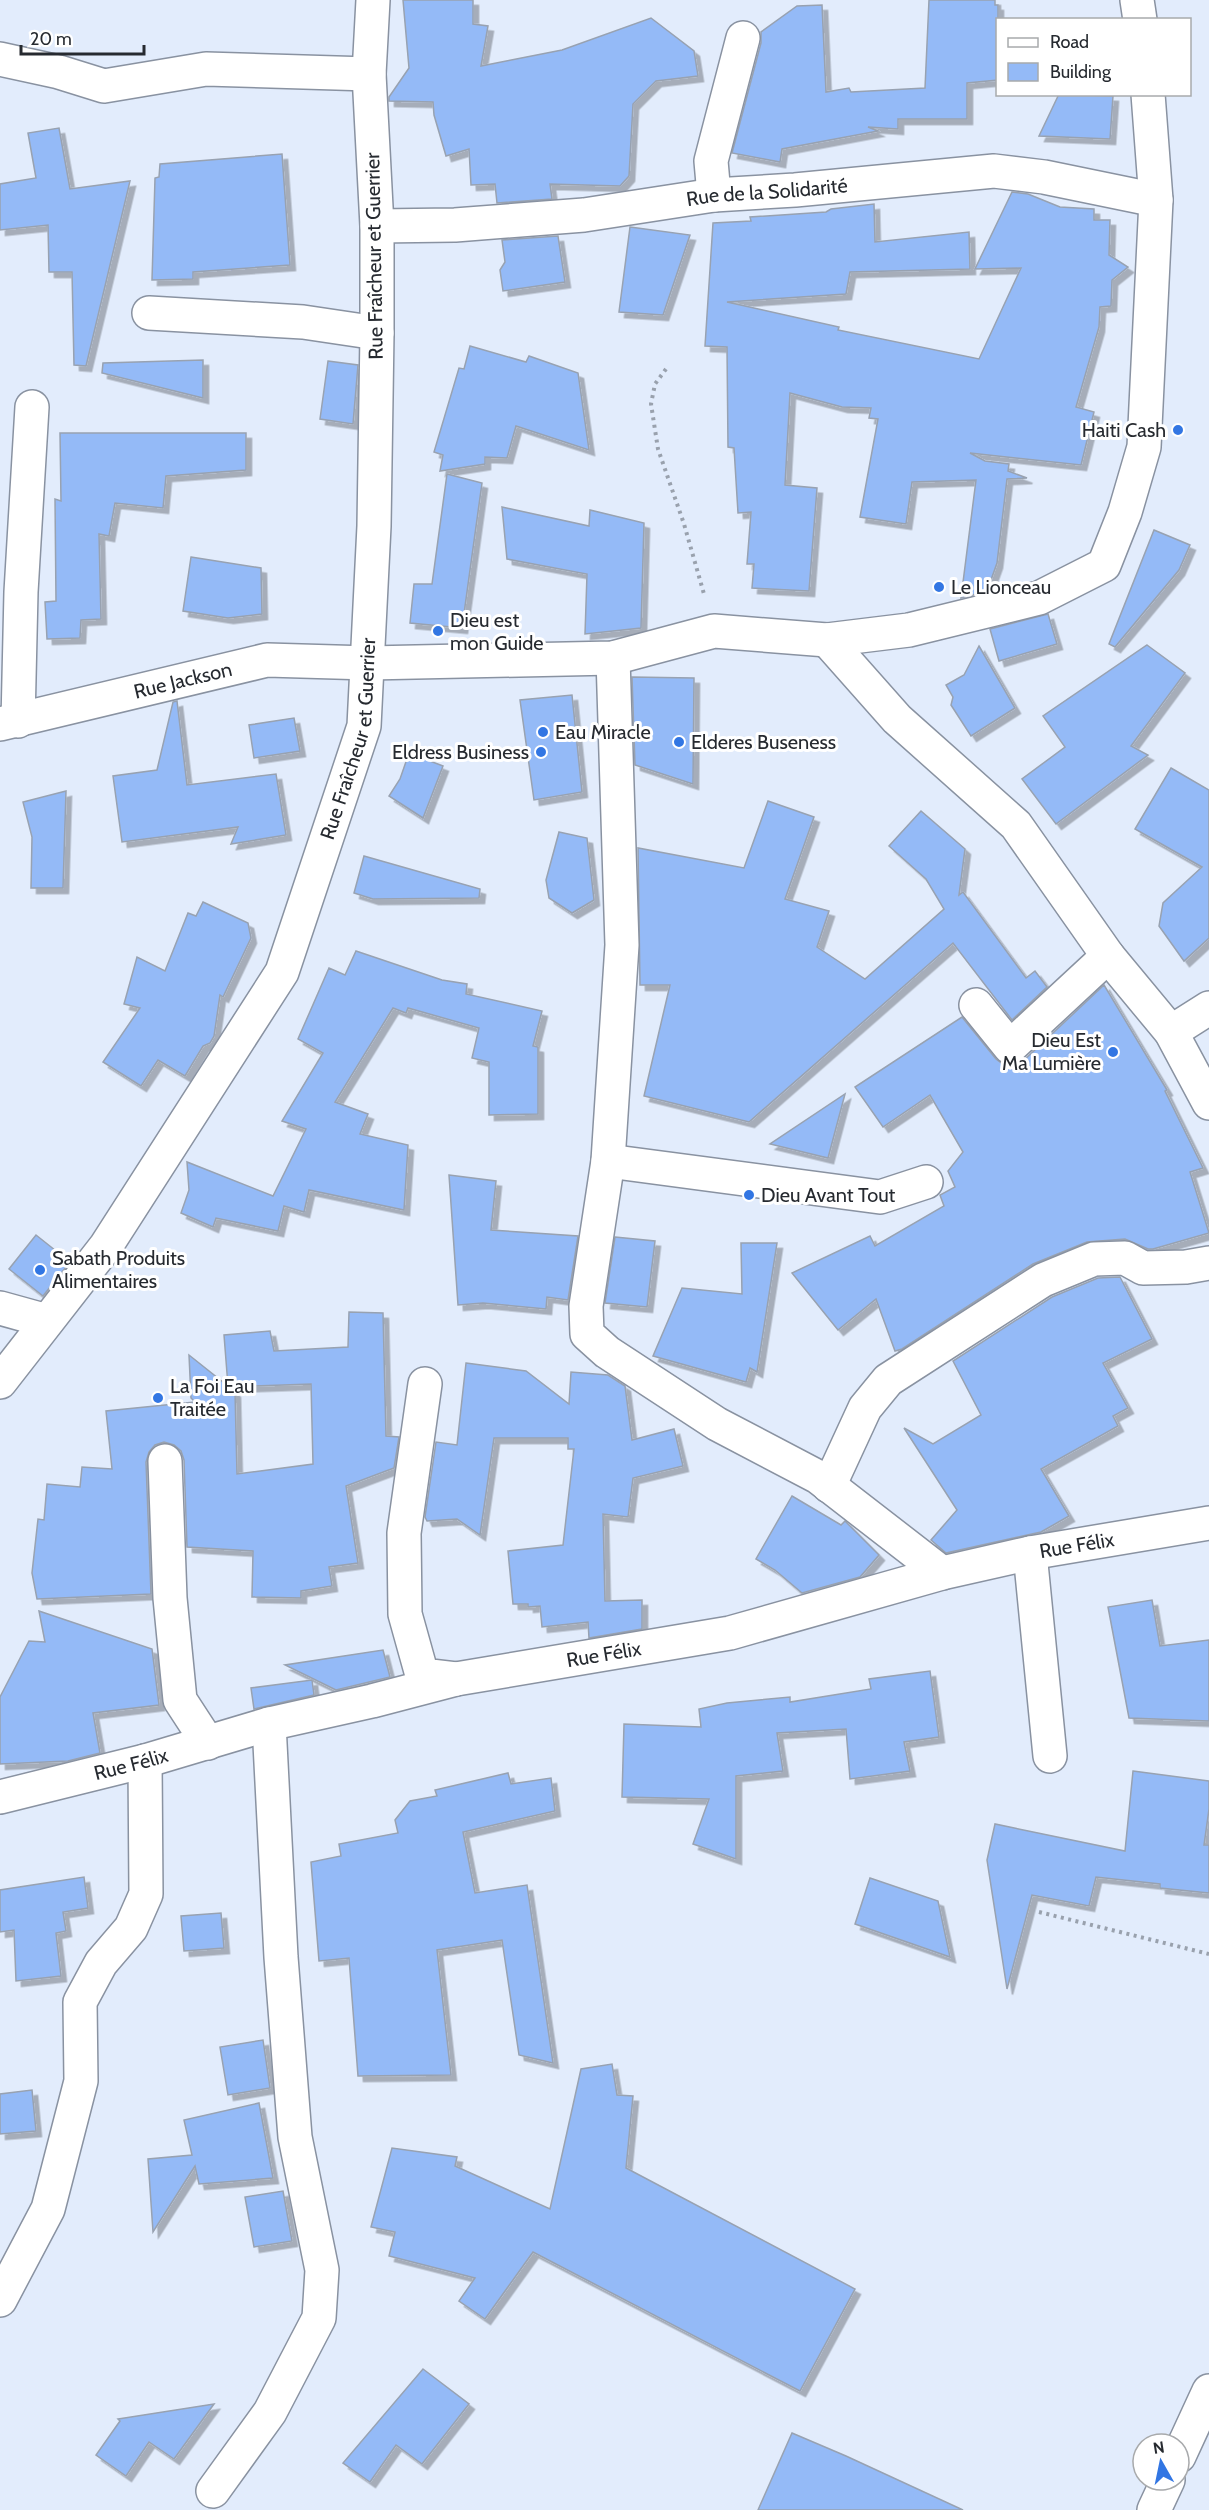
<svg xmlns="http://www.w3.org/2000/svg" width="1209" height="2510" viewBox="0 0 1209 2510" font-family="Cabin,sans-serif">
<style>
.building{fill:#94baf7;stroke:#98a2b1;stroke-width:1.5;fill-rule:evenodd;filter:url(#shadow)}
.lines{fill:none;stroke-linecap:round;stroke-linejoin:round}
.minor-casing{stroke:#8992a1;stroke-width:36}
.path{stroke:#99a1ad;stroke-width:4;stroke-dasharray:3 4.5;stroke-linecap:butt}
.minor{stroke:#fff;stroke-width:33}
.poi-dot{fill:#3276e3;stroke:#fff;stroke-width:2}
.labels{text-anchor:middle;dominant-baseline:central;stroke-width:6;stroke-linejoin:round;paint-order:stroke}
.street-label{font-size:20px;fill:#262a30;stroke:#fff}
.poi-label{font-size:20px;fill:#262a30;stroke:#fff;text-anchor:start}
</style>
<defs>
<filter id="shadow"><feDropShadow dx="5.5" dy="5.5" stdDeviation="0" flood-color="#0004"/></filter>
</defs>
<rect width="100%" height="100%" fill="#e2ecfc"/>
<g class="building">
<path d="M403,0H473V24L488,26L481,66L562,50L651,18L694,51L698,76L656,81L633,104L629,176L620,186L550,184L552,199L497,203L495,184L471,185L469,149L446,156L434,115L433,102L389,101V97L409,68Z"/>
<path d="M929,0H995V5H998V80L967,83V119H898V129L868,127L878,131L782,149L780,162L732,153L761,43V32L797,6L822,5L826,92L849,88L851,92L925,88Z"/>
<path d="M1059,94L1113,96L1110,139L1039,136Z"/>
<path d="M59,128L70,189L130,181L86,366L74,365L72,272H49L48,225L0,230V184L36,178L28,133Z"/>
<path d="M282,154L290,265L193,272V279L152,280L155,178L159,177L160,164Z"/>
<path d="M1012,192L1028,194L1060,207L1094,209V220H1110L1109,255L1128,267L1112,280L1111,306L1100,307L1099,327L1076,407L1094,412L1081,465L970,453L985,461L1009,464L1008,471L1027,478L1007,479L997,563L987,591L961,598L976,480L912,482L906,524L860,517L878,419L869,418L871,408L842,407L790,393L785,485L817,488L809,591L752,588L754,564H747L751,512L738,513L734,448L728,447L727,347L705,346L713,223L751,221L750,217L826,212L831,209L874,204L875,242L969,232L970,269L850,272L846,294L727,302L839,327L838,330L979,359L1021,268L975,269Z"/>
<path d="M630,227L690,235L663,315L619,312Z"/>
<path d="M558,236L565,282L503,291L500,270L505,262L502,240Z"/>
<path d="M470,346L526,362L529,356L578,373L589,450L516,426L507,458L485,457V464L440,471L443,455L434,452L459,368L464,369Z"/>
<path d="M203,360V398L102,373L103,363Z"/>
<path d="M328,361L358,365L353,424L320,419Z"/>
<path d="M60,433H246V470L166,476L163,508L115,503L109,536L99,534L101,619L81,620L80,638L47,639L45,602L56,601L55,499L61,501Z"/>
<path d="M447,474L482,483L462,628L410,623L414,584H432Z"/>
<path d="M502,507L589,526L590,510L644,523L641,628L585,634L587,574L507,559Z"/>
<path d="M1154,530L1190,545L1179,570L1115,647L1109,644Z"/>
<path d="M191,557L261,568L262,614L228,618L183,611Z"/>
<path d="M1048,614L1057,644L999,661L990,629Z"/>
<path d="M1147,645L1185,673L1131,746L1148,755L1056,824L1022,779L1065,747L1043,716Z"/>
<path d="M979,646L1015,708L971,736L951,705L953,697L946,685L964,675Z"/>
<path d="M632,677L694,678L693,784L635,765Z"/>
<path d="M572,695L582,792L534,800L520,700Z"/>
<path d="M177,701L187,785L276,774L286,835L231,844L238,827L122,842L113,776L157,770L173,702Z"/>
<path d="M294,718L300,751L254,758L249,725Z"/>
<path d="M409,753L443,766L423,818L389,796L400,779Z"/>
<path d="M1171,768L1209,790V938L1184,961L1159,926L1163,903L1202,867L1135,829Z"/>
<path d="M66,791L63,888H31L32,837L23,802Z"/>
<path d="M768,801L814,817L785,899L829,911L817,947L865,979L944,909L926,879L889,846L921,811L965,849L959,895L963,892L1026,978L1035,971L1047,987L1012,1020L953,943L749,1122L644,1096L670,985H640L638,848L744,868Z"/>
<path d="M559,832L587,838L594,900L572,913L549,898L546,880Z"/>
<path d="M364,856L480,889L479,898L373,899L354,893Z"/>
<path d="M203,902L248,923L251,938L223,997L220,995L214,1036L210,1043L203,1046L185,1076L158,1060L141,1086L103,1062L140,1008L124,1004L137,957L165,971L188,913L196,916Z"/>
<path d="M356,951L442,980L467,984L466,994L542,1011L533,1046L538,1047V1114L489,1115V1062L472,1058L479,1028L408,1008L406,1013L393,1008L335,1102L368,1114L360,1134L408,1145L404,1210L309,1190L304,1212L284,1206L278,1231L216,1218L213,1227L181,1213L189,1190L187,1162L273,1196L306,1129L282,1121L323,1053L298,1039L329,968L345,975Z"/>
<path d="M1104,985L1167,1090L1165,1091L1203,1168L1190,1172L1209,1233L1153,1249H1148L1125,1239L1087,1242L1033,1264L902,1349L895,1351L876,1299L838,1330L792,1273L870,1236L875,1246L944,1206L940,1195L955,1187L948,1171L963,1152L930,1095L883,1127L855,1087L962,1017L996,1059L1004,1065H1014L1023,1061Z"/>
<path d="M845,1094L828,1158L770,1144Z"/>
<path d="M449,1175L496,1181L491,1230L578,1236L568,1300L547,1297L546,1309L483,1303L458,1305Z"/>
<path d="M36,1235L70,1262L43,1296L9,1269Z"/>
<path d="M615,1237L655,1241L647,1307L605,1303Z"/>
<path d="M741,1243H777L757,1372L750,1368L746,1382L653,1356L682,1288L742,1294Z"/>
<path d="M1120,1277L1152,1339L1103,1363L1128,1408L1113,1416L1118,1426L1041,1469L1069,1516L1041,1532L946,1553L931,1540L957,1510L904,1428L933,1444L981,1415L953,1361L1052,1297L1098,1278Z"/>
<path d="M349,1312L383,1313L386,1436L399,1437L394,1468L346,1486L358,1563L329,1567L332,1586L301,1591V1598L252,1597L253,1551L187,1547L184,1460L181,1451L174,1445L164,1442L155,1445L149,1452L146,1462L151,1594L37,1599L32,1573L38,1519L44,1520L47,1484L80,1487L82,1467L112,1469L106,1411L195,1402L191,1398L189,1355L228,1386L224,1335L270,1331L274,1351L348,1347ZM311,1384L313,1464L237,1474L235,1392L230,1387Z"/>
<path d="M466,1363L526,1371L569,1404L571,1372L608,1375L625,1386L632,1440L674,1429L683,1466L633,1478L628,1517L603,1514L605,1601L642,1600V1629L589,1638L588,1622L542,1627L540,1606L528,1607V1604H513L508,1551L563,1545L574,1449H568V1438H494L480,1535L457,1519L427,1521L425,1517L436,1442L457,1445Z"/>
<path d="M792,1496L841,1525L845,1521L879,1555L860,1577L802,1593L775,1570L756,1559Z"/>
<path d="M1152,1600L1160,1646L1209,1640V1721L1129,1718L1108,1607Z"/>
<path d="M39,1611L152,1649L159,1705L93,1713L100,1753L68,1761L0,1764V1697L29,1641L45,1642Z"/>
<path d="M383,1650L390,1677L336,1690L285,1665Z"/>
<path d="M930,1671L939,1737L904,1742L910,1771L850,1779L846,1729L777,1733L783,1771L736,1776V1859L693,1844L709,1799L622,1797L624,1724L701,1727L699,1709L727,1703L790,1697V1702L871,1689L869,1679Z"/>
<path d="M312,1680L314,1695L254,1709L251,1688Z"/>
<path d="M1133,1771L1209,1781V1809L1204,1845H1209V1893L1160,1888V1884L1096,1877L1089,1906L1032,1895L1007,1989L987,1860L995,1824L1125,1851Z"/>
<path d="M508,1773L511,1784L551,1778L555,1811L463,1832L475,1893L527,1885L553,2063L519,2055L502,1940L437,1950L451,2075L358,2076L349,1958L319,1961L311,1862L341,1856L339,1844L398,1833L395,1820L410,1801L437,1796L435,1790Z"/>
<path d="M84,1877L88,1908L63,1912L66,1931L56,1933L61,1976L16,1981L14,1930L0,1932V1890Z"/>
<path d="M870,1878L938,1901L950,1957L855,1924Z"/>
<path d="M221,1913L224,1948L184,1951L181,1916Z"/>
<path d="M263,2040L270,2088L228,2095L220,2047Z"/>
<path d="M612,2064L617,2095L633,2096L626,2168L855,2289L800,2391L533,2252L485,2319L459,2301L475,2278L389,2256L395,2232L371,2227L392,2148L457,2157L455,2166L550,2209L581,2069Z"/>
<path d="M32,2090L36,2131L0,2134V2094Z"/>
<path d="M259,2103L273,2178L199,2184L195,2166L153,2232L148,2159L192,2155L184,2120Z"/>
<path d="M283,2191L292,2241L254,2247L245,2197Z"/>
<path d="M423,2369L469,2404L422,2464L396,2445L370,2482L343,2463Z"/>
<path d="M214,2404L174,2459L149,2442L126,2476L96,2455L120,2421L118,2419Z"/>
<path d="M792,2433L846,2456L963,2510H758Z"/>
</g>
<g class="lines">
<defs>
<g id="minor">
<path d="M1137,0L1140,20"/>
<path d="M0,59L59,72L104,86L206,69L369,74"/>
<path d="M714,195L711,161L743,38"/>
<path id="s1" d="M377,226L455,225L584,215L714,195L795,190L994,171L1044,177L1156,200"/>
<path d="M149,313L303,322L377,333"/>
<path d="M827,640L897,719L1016,825L1108,956L1171,1032L1209,1103"/>
<path d="M613,658L622,945L608,1161L586,1306L587,1334L607,1352L717,1424L818,1477L942,1573"/>
<path d="M18,721L21,592L32,407"/>
<path id="s2" d="M0,724L267,660L369,663L613,658L714,631L827,640L909,630L1039,598L1104,565L1125,512L1144,447L1156,200L1148,94"/>
<path d="M976,1005L1010,1047L1108,956"/>
<path d="M1171,1032L1209,1008"/>
<path d="M608,1161L880,1197L926,1182"/>
<path d="M0,1308L47,1321"/>
<path id="s3" d="M0,1382L106,1246L282,972L364,726L374,526L377,333V226L369,74L373,0"/>
<path d="M425,1384L404,1533L405,1614L422,1675L456,1679"/>
<path d="M165,1461L170,1598L180,1700L208,1743"/>
<path d="M829,1486L865,1408L888,1380L1043,1280L1094,1259L1125,1258L1143,1268L1186,1267L1209,1263"/>
<path d="M1030,1553L1050,1756"/>
<path id="s4" d="M0,1797L145,1761L269,1724L372,1701L456,1679L730,1633L942,1573L1030,1553L1209,1523"/>
<path d="M0,2300L48,2209L81,2081L80,2002L101,1963L131,1928L146,1894L145,1761"/>
<path d="M1179,2456L1209,2391"/>
<path d="M213,2491L270,2412L319,2318L322,2270L295,2137L281,1957L269,1724"/>
<path d="M1154,2510L1168,2480"/>
</g>
</defs>
<use href="#minor" class="minor-casing"/>
<g class="path">
<path d="M666,369L655,384L651,404L658,449L684,524L704,594"/>
<path d="M1039,1912L1209,1954"/>
</g>
<use href="#minor" class="minor"/>
</g>
<g class="poi-dot">
<circle cx="1178" cy="430" r="6"/>
<circle cx="939" cy="587" r="6"/>
<circle cx="438" cy="631" r="6"/>
<circle cx="543" cy="732" r="6"/>
<circle cx="679" cy="742" r="6"/>
<circle cx="541" cy="752" r="6"/>
<circle cx="1113" cy="1052" r="6"/>
<circle cx="749" cy="1195" r="6"/>
<circle cx="40" cy="1270" r="6"/>
<circle cx="158" cy="1398" r="6"/>
</g>
<g class="labels">
<g class="street-label">
<text stroke="none"><textPath href="#s1" startOffset="392">Rue de la Solidarité</textPath></text>
<text transform="translate(374 256) rotate(-91)">Rue Fraîcheur et Guerrier</text>
<text stroke="none"><textPath href="#s2" startOffset="188">Rue Jackson</textPath></text>
<text stroke="none"><textPath href="#s3" startOffset="742">Rue Fraîcheur et Guerrier</textPath></text>
<text stroke="none"><textPath href="#s4" startOffset="1107">Rue Félix</textPath></text>
<text stroke="none"><textPath href="#s4" startOffset="621">Rue Félix</textPath></text>
<text stroke="none"><textPath href="#s4" startOffset="135">Rue Félix</textPath></text>
</g>
<g class="poi-label">
<text x="1166" y="430" text-anchor="end">Haiti Cash</text>
<text x="951" y="587">Le Lionceau</text>
<text x="450" y="620">Dieu est<tspan x="450" dy="23">mon Guide</tspan></text>
<text x="555" y="732">Eau Miracle</text>
<text x="691" y="742">Elderes Buseness</text>
<text x="529" y="752" text-anchor="end">Eldress Business</text>
<text x="1101" y="1040" text-anchor="end">Dieu Est<tspan x="1101" dy="23">Ma Lumière</tspan></text>
<text x="761" y="1195">Dieu Avant Tout</text>
<text x="52" y="1258">Sabath Produits<tspan x="52" dy="23">Alimentaires</tspan></text>
<text x="170" y="1386">La Foi Eau<tspan x="170" dy="23">Traitée</tspan></text>
</g>
</g>
<rect x="996" y="18" width="195" height="78" fill="#ffffff" stroke="#a8aaac" stroke-width="1.5"/>
<rect x="1008" y="38" width="30" height="9" fill="#ffffff" stroke="#a8aaac" stroke-width="1.5"/>
<text x="1050" y="48" font-size="18" fill="#262a30">Road</text>
<rect x="1008" y="63" width="30" height="18" fill="#94baf7" stroke="#a8aaac" stroke-width="1.5"/>
<text x="1050" y="78" font-size="18" fill="#262a30">Building</text>
<g transform="translate(1161 2462) rotate(351)"><circle r="28" fill="#ffffff" stroke="#a8aaac" stroke-width="1.5"/>
<path d="M0-4.5L10 22L0 15L-10 22Z" fill="#3276e3"/>
<text y="-9" font-size="16" font-weight="bold" text-anchor="middle" fill="#262a30">N</text>
</g>
<path d="M21 45v9h123v-9" fill="none" stroke="#262a30" stroke-width="3"/>
<text x="30" y="45" font-size="18" fill="#262a30" stroke="#ffffff" stroke-width="4.5" paint-order="stroke">20 m</text>
</svg>
